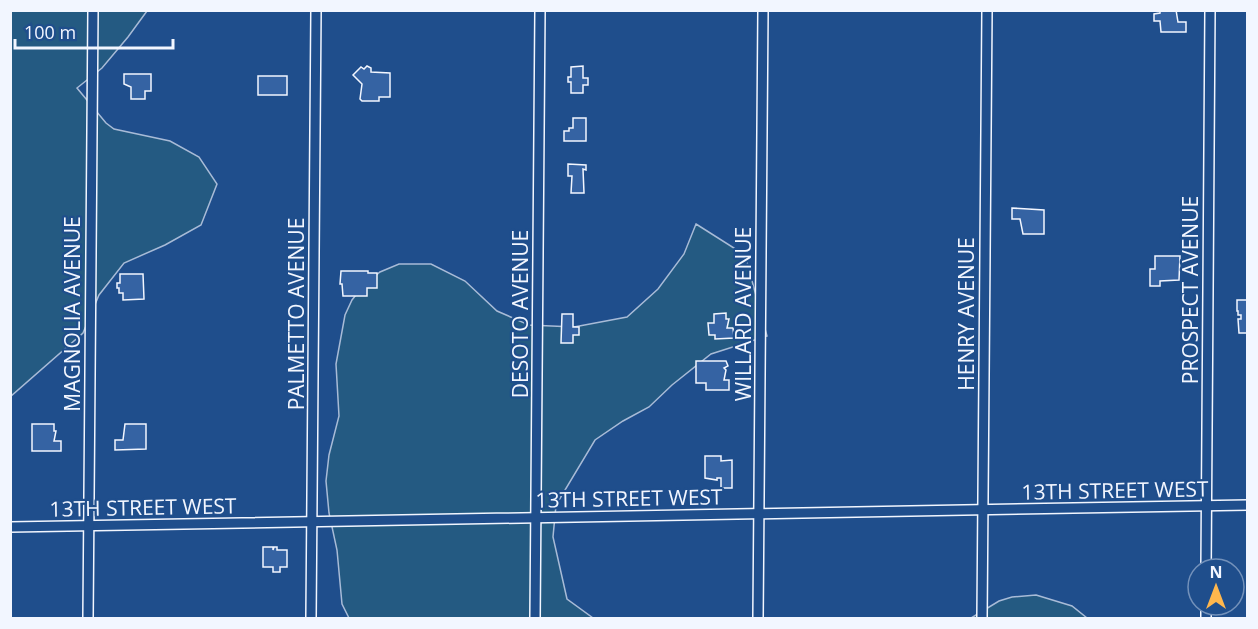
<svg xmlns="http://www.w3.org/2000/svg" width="1258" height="629" viewBox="0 0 1258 629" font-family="'Open Sans',sans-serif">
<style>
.green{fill:#245a82;stroke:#a8bbd7;stroke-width:1.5}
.building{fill:#3563a3;stroke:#f2f6ff;stroke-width:1.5}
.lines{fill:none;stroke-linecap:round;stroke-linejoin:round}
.street-casing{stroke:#f2f6ff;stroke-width:12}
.street{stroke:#1f4e8c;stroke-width:9}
.labels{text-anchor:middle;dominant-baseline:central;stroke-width:4.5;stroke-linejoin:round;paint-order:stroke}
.street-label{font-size:21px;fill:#f2f6ff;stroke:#1f4e8c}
</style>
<rect width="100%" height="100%" fill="#1f4e8c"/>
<g class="green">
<path d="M11,11H147L128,37L102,68L77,88L106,123L114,129L170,141L199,157L217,184L201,225L165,245L124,263L99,295L83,333L11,396Z"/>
<path d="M696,224L745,255L767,336L711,354L672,385L649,407L623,421L595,440L556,505L553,537L567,599L593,618H349L342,604L337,550L329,513L326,481L329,455L339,416L336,364L345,315L352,300L363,286L380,272L399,264H431L465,281L497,311L529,325L574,327L627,317L658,289L684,254Z"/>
<path d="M1036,595L1072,606L1087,618H971L999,601L1012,597Z"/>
</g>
<g class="building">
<path d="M1160,10H1176L1178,22H1186V32H1161L1160,21H1154V14L1160,13Z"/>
<path d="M367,66L371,68V72L390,73V97H379V101H362L360,99L362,84L353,75L361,67L364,69Z"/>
<path d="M583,66V78H588V85H583V93H571V82H568V77H571V67Z"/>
<path d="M124,74H151V91H145V99H131V87L124,84Z"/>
<rect x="258" y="76" width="29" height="19"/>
<path d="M573,118H586V141H564V131H569V128H573Z"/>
<path d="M568,164L586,165V170L583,169L584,193H571L572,176H568Z"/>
<path d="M1012,208L1044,210V234H1023L1020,219H1012Z"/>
<path d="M1155,256H1180L1179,280L1160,281V286H1150V269H1155Z"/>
<path d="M341,271H368V273H377V288H367V296H343L342,284H340Z"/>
<path d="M120,274H143L144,299L123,300V293H119V288H117V283H120Z"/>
<path d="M1237,300H1248V333H1239L1238,319H1241V315H1238V311H1237Z"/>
<path d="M726,313V319H729L727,328H733L734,338L715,339V335H709L708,323H714V314Z"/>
<path d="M562,314H573V327H579V335H573V343H561Z"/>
<path d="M696,361H726L728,366L724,368L726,370L724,380H729V390H706V383H696Z"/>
<path d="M32,424H54V431H56L54,441H61V451H32Z"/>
<path d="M125,424H146V449L115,450V440H123Z"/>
<path d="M705,456H721V461L732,460V488H721V478H717V480L705,478Z"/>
<path d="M263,547H273V550L274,547H277V550H287V567H280V572H273V567H263Z"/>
</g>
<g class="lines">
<defs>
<g id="street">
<path d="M10,527L1248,505"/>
<path d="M1206,569L1210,10"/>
<path d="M88,618L93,10"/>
<path d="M311,618L316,10"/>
<path d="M535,618L540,10"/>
<path d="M758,618L763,10"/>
<path d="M982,618L987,10"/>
<path d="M1206,618V605"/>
</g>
</defs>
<use href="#street" class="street-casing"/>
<use href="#street" class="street"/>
</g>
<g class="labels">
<g class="street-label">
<text transform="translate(1190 290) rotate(-90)">PROSPECT AVENUE</text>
<text transform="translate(72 314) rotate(-90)">MAGNOLIA AVENUE</text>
<text transform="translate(296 314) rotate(-90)">PALMETTO AVENUE</text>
<text transform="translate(520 314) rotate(-90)">DESOTO AVENUE</text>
<text transform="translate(743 314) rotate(-90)">WILLARD AVENUE</text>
<text transform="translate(966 314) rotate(-90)">HENRY AVENUE</text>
<text transform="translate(1115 490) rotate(-1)">13TH STREET WEST</text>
<text transform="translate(629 498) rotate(-1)">13TH STREET WEST</text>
<text transform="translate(143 507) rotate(-1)">13TH STREET WEST</text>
</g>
</g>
<rect width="1258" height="629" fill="none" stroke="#f2f6ff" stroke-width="24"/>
<g transform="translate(1216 587)"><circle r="28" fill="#1f4e8c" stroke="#7391ba" stroke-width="1.5"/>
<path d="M0-4.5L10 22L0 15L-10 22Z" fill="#ffb74d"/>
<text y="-9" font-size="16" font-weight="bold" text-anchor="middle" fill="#f2f6ff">N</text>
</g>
<path d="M15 39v9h158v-9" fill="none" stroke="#f2f6ff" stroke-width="3"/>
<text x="24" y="39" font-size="18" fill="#f2f6ff" stroke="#1f4e8c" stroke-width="4.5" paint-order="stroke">100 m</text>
</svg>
